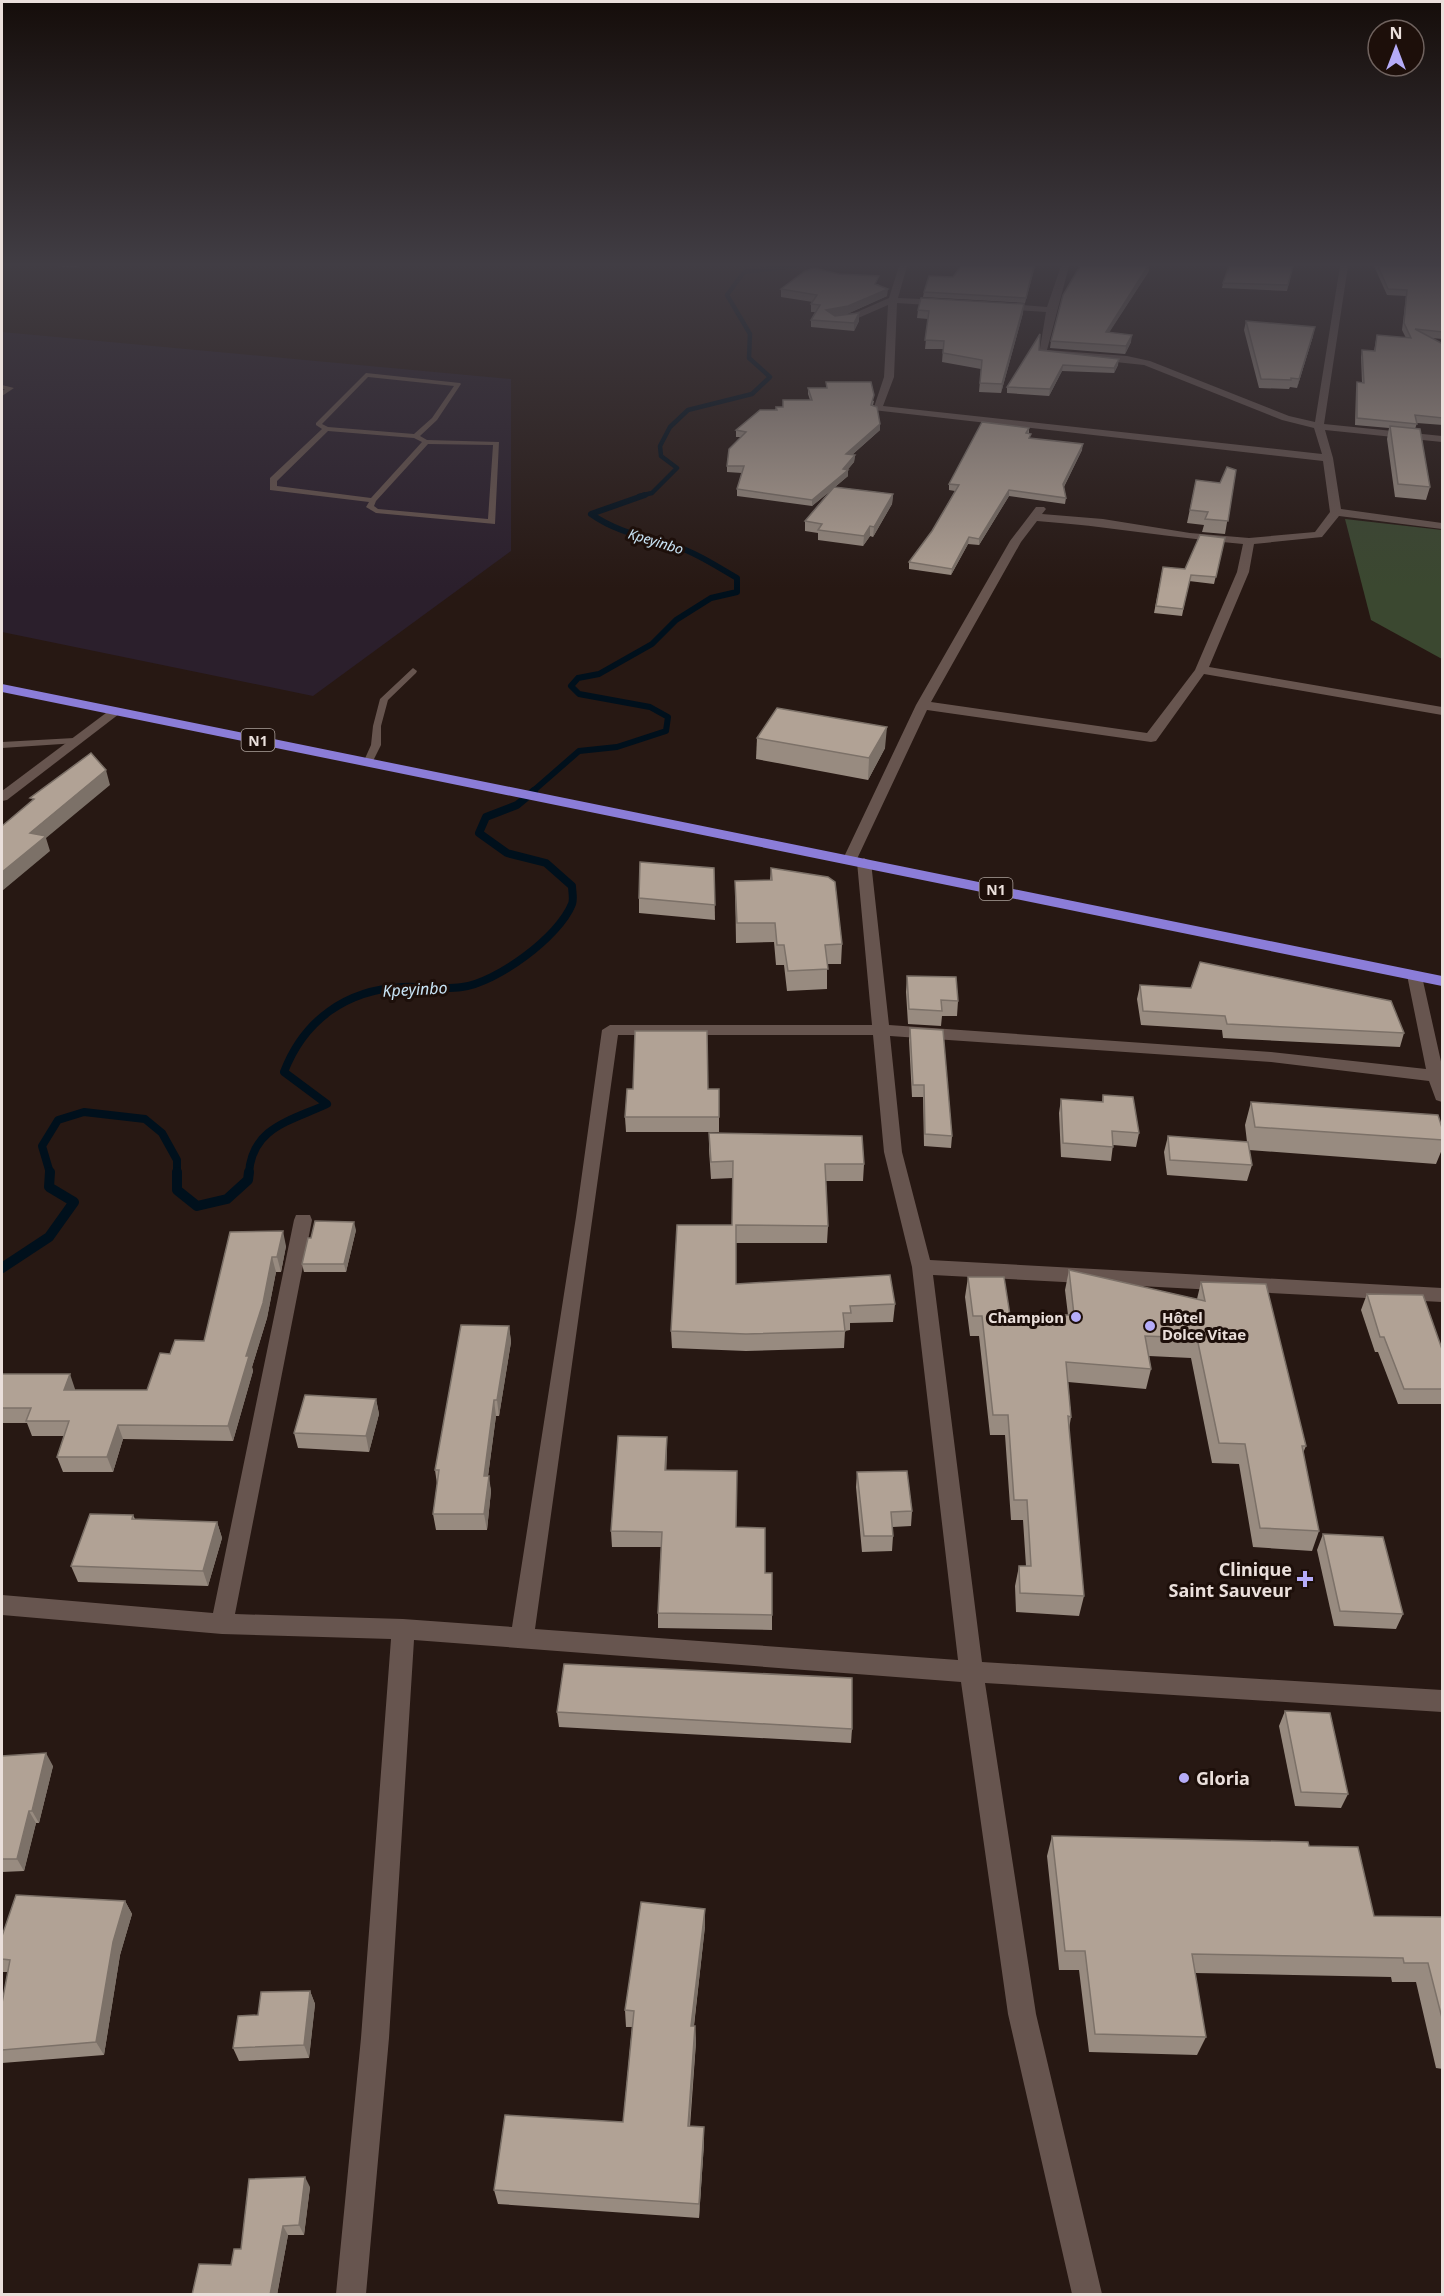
<svg xmlns="http://www.w3.org/2000/svg" width="1444" height="2296" viewBox="0 0 1444 2296" font-family="'Noto Sans',sans-serif">
<style>
.industrial{fill:#2b1f2c}
.green{fill:#3b4830}
.lines{fill:none;stroke-linecap:round;stroke-linejoin:round}
.stream-far3{stroke:#00101c;stroke-width:4.5}
.stream-far2{stroke:#00101c;stroke-width:6}
.stream-far1{stroke:#00101c;stroke-width:8}
.stream{stroke:#00101c;stroke-width:10}
.service{fill:#67554f;fill-rule:evenodd}
.minor{fill:#67554f;fill-rule:evenodd}
.trunk{fill:#8b7dd8;fill-rule:evenodd}
.wall{fill:#988b80}
.shaded-wall{fill:#7c7168}
.building{fill:#b1a295;stroke:#7c7168;stroke-width:1.5}
.poi-dot{fill:#b5acf8;stroke:#1d0f0a;stroke-width:2}
.labels{text-anchor:middle;dominant-baseline:central;stroke-width:6;stroke-linejoin:round;paint-order:stroke}
.far-water-label{font-size:14px;font-style:italic;fill:#c8e4f6;stroke:#1d0f0a}
.shield{fill:#1d0f0a;stroke:#aca19c;stroke-width:1.5}
.shield-label{font-size:14px;font-weight:bold;fill:#eadfdb}
.poi-label{font-size:15px;font-weight:bold;fill:#eadfdb;stroke:#1d0f0a;text-anchor:end}
.water-label{font-size:16px;font-style:italic;fill:#c8e4f6;stroke:#1d0f0a}
.near-poi-label{font-size:18px;font-weight:bold;fill:#eadfdb;stroke:#1d0f0a;text-anchor:end}
</style>
<rect width="100%" height="100%" fill="#271813"/>
<path class="industrial" d="M2,332L511,379V551L313,696L2,632Z"/>
<path class="green" d="M1345,519L1442,530V659L1371,620Z"/>
<g class="lines">
<path class="stream-far3" d="M639,496L652,493L677,468L661,456L660,446L670,427L688,410L752,394L770,377L749,358L750,334L727,295L744,272L795,266"/>
<path class="stream-far2" d="M532,792L579,751L617,747L666,731L668,717L650,707L579,694L571,686L578,678L599,674L652,644L676,620L711,598L737,592V578C719,568 702,556 683,549C651,538 619,534 591,514L645,495"/>
<g class="stream-far1">
<path d="M50,1173L42,1146L58,1120L84,1112L145,1119L162,1133L177,1160V1173"/>
<path d="M249,1173C252,1127 291,1121 327,1104L284,1072C304,1020 346,990 402,987C422,986 442,990 462,987C496,983 559,937 572,904C574,899 572,891 572,886L546,863L507,853L479,833L486,817L517,805L534,791"/>
</g>
<g class="stream">
<path d="M177,1172V1190L197,1206L227,1199L248,1180L249,1172"/>
<path d="M2,1268L49,1237L74,1202L49,1187L50,1172"/>
</g>
<g class="service">
<path d="M55,266H80L77,268Z"/>
<path d="M366,373L460,383L461,384L437,420L420,436L427,440L499,442L495,524L376,513L366,507L369,502L270,490V478L322,429L316,425V423ZM368,377L454,386L432,418L414,434L328,427L322,424ZM328,431L414,438L422,442L371,498L277,486V481ZM428,444L493,445L488,519L378,509L374,506L376,501Z"/>
<path d="M2,385L14,388L2,396V391L5,389H2Z"/>
<path d="M413,668L417,671L416,673L388,700L381,726V745L371,765H365L363,763L371,745L373,726L380,699Z"/>
<path d="M74,738L77,739V743L2,748V742Z"/>
</g>
<g class="minor">
<path d="M899,266H907L898,298L944,300L948,303L944,306L897,303L894,377L883,406L1322,454L1314,428L1282,420L1144,365L1039,354L1046,312L999,309L995,306L999,303L1047,307L1061,266H1069L1047,350L1127,356L1150,361L1289,416L1315,422L1340,266H1348L1324,424L1442,436V442L1325,430L1333,458L1341,509L1442,523V529L1339,516L1322,537L1254,544L1249,572L1209,667L1442,707V715L1204,674L1156,741L1151,742L927,710L857,859L855,862H845L843,859L916,705L1010,541L1036,507H1044L1046,509L1042,514L1103,519L1190,533L1249,538L1315,532L1330,512L1323,461L873,410L884,377L888,305L849,322L830,319L848,316L889,298ZM1037,521C1106,526 1174,538 1243,544L1237,572L1195,670L1147,733L931,702L1021,542Z"/>
<path d="M114,707L121,711L119,714L7,800L2,801V791Z"/>
<path d="M864,858L871,862L889,1025L1271,1052L1426,1069L1407,975L1409,972H1421L1442,1066V1102L1436,1100L1429,1081L1271,1062L890,1036L902,1152L930,1260L1442,1288V1302L933,1275L982,1662L1442,1690V1712L985,1683L1036,2014L1102,2294H1072L1008,2014L961,1682L414,1640L389,2038L366,2294H336L361,2038L391,1639L222,1634L2,1615V1595L213,1613L294,1220L296,1215H310L312,1220L235,1614L403,1619L512,1627L576,1217L602,1030L610,1025H872L857,862ZM618,1035H873L884,1152L912,1267L958,1660L535,1629Z"/>
</g>
<path class="trunk" d="M2,684L1442,976V986L2,692Z"/>
</g>
<g class="wall">
<path d="M961,266H1035L1025,303L923,297L924,292L953,277Z"/>
<path d="M1293,266L1287,291L1222,288L1223,283Z"/>
<path d="M1374,266H1443V339L1431,338L1443,344V425L1417,423L1415,429L1430,487L1426,500L1395,497L1387,439L1389,428L1355,425L1356,389L1357,382L1362,383L1361,357L1362,350L1374,351L1377,335L1406,338L1402,330L1406,296L1387,295Z"/>
<path d="M1149,271L1109,332L1131,342L1125,354L1050,348L1051,341Z"/>
<path d="M879,284L878,285L887,296L847,314L835,316L859,313V321L854,331L811,327V320L815,312H811V304L813,302L781,297V289Z"/>
<path d="M918,310L1023,313L1001,393L979,392L981,369L942,362L943,349H925L928,319L917,318Z"/>
<path d="M1246,321L1313,336L1297,388L1290,387L1289,389L1259,388L1244,330Z"/>
<path d="M1039,350L1118,365L1114,373L1062,371L1049,396L1007,393V387Z"/>
<path d="M826,382L874,401L873,405L880,424V430L852,455H855L854,462L847,470L848,476L835,487L893,494L892,504L873,537L870,536L863,546L818,540V533L805,531V521L829,492L812,506L737,496V489L742,473L727,472V466L741,437H736V430L775,410L776,407H783V400H810L808,394V388H826Z"/>
<path d="M1029,428V433L1030,438L1082,450L1064,487L1066,498L1065,504L1009,496L979,545L968,544L951,575L909,569V562L932,531L955,491L949,490V484Z"/>
<path d="M1236,470L1225,534L1202,532L1204,525L1187,523L1196,480L1220,483Z"/>
<path d="M1225,538L1214,584L1189,581L1182,616L1154,613L1163,567L1185,569Z"/>
<path d="M757,738L885,748L868,780L756,759Z"/>
<path d="M714,868L715,920L639,913V898Z"/>
<path d="M771,868L842,944L841,964H827V989L787,991L784,965H776L774,942L736,943L735,881L770,880Z"/>
<path d="M907,976L958,1001L957,1016H942L941,1026L908,1024L906,992Z"/>
<path d="M1140,985L1404,1033L1400,1047L1223,1038L1222,1030L1141,1025L1137,999Z"/>
<path d="M910,1028L952,1136L951,1148L924,1146L923,1097H912L909,1040Z"/>
<path d="M708,1089H719V1132H626L625,1117Z"/>
<path d="M1103,1095L1139,1133L1136,1147L1113,1145L1111,1161L1061,1157L1059,1113L1061,1099L1102,1102Z"/>
<path d="M1251,1102L1443,1131V1147L1436,1164L1249,1150L1252,1165L1247,1181L1167,1175L1164,1152L1168,1136L1247,1142L1245,1125Z"/>
<path d="M709,1133L864,1164L863,1181H826L828,1226L827,1243H736V1284L895,1304L893,1322L850,1323V1330L845,1331L844,1348L746,1351L672,1348L671,1331L732,1225L733,1178L711,1179L709,1150Z"/>
<path d="M356,1230L346,1272H304L302,1264Z"/>
<path d="M230,1232L286,1246L281,1272H276L267,1318L252,1367L253,1371L233,1441L123,1439L113,1472H63L57,1457L64,1436H32L27,1423H2V1374L75,1389V1390H147L170,1354L204,1341Z"/>
<path d="M1069,1270L1197,1299L1201,1282L1306,1446L1303,1453L1319,1531L1312,1551L1253,1547L1239,1464L1212,1463L1191,1358L1149,1356L1151,1369L1146,1389L1068,1382L1071,1417L1069,1429L1084,1596L1079,1616L1016,1612L1015,1586L1019,1566H1026L1023,1520H1011L1005,1435H990L979,1336H970L965,1297L968,1277L1010,1315H1068L1065,1290Z"/>
<path d="M1367,1294L1443,1352V1404H1398L1378,1352H1375L1361,1310Z"/>
<path d="M509,1326L511,1342L499,1416H496L488,1476L491,1491L487,1530H436L433,1514L437,1484L435,1470Z"/>
<path d="M376,1399L379,1414L369,1452L298,1448L294,1433Z"/>
<path d="M667,1437L666,1470L736,1527L765,1573H772V1630L658,1628V1613L661,1547H612L611,1531Z"/>
<path d="M857,1472L912,1511L911,1526L893,1527V1536L892,1551L862,1552L856,1487Z"/>
<path d="M133,1515L135,1519L217,1522L222,1538L208,1586L78,1582L71,1566Z"/>
<path d="M1323,1534L1403,1614L1396,1629L1334,1626L1317,1550Z"/>
<path d="M1285,1711L1348,1794L1341,1808L1295,1806L1279,1726Z"/>
<path d="M557,1712L852,1729L851,1743L559,1727Z"/>
<path d="M2,1756L53,1766L39,1823H36L24,1871L2,1872Z"/>
<path d="M1052,1836L1309,1846L1374,1916L1443,1917V2069L1436,2068L1416,1982H1392L1391,1977L1195,1973L1206,2037L1197,2055L1089,2052L1079,1970H1059L1047,1856Z"/>
<path d="M125,1901L132,1914L120,1955L104,2055L2,2063V2003L8,1972H2V1936Z"/>
<path d="M705,1926L694,2026H695L696,2042L690,2127H704V2143L699,2218L498,2204L494,2190L623,2122L632,2027H626L625,2010Z"/>
<path d="M310,1991L315,2004L309,2058L239,2061L233,2048Z"/>
<path d="M310,2187L304,2235H288L277,2295L231,2265L241,2249Z"/>
</g>
<g class="shaded-wall">
<path d="M1034,266H1035L1025,303L1026,298Z"/>
<path d="M1148,266H1149V271L1105,339L1106,332Z"/>
<path d="M888,289L887,296L847,314L826,318V310Z"/>
<path d="M1024,304L1023,313L1001,393L1002,384Z"/>
<path d="M859,313V321L854,331V323Z"/>
<path d="M1315,327L1313,336L1297,388L1299,379Z"/>
<path d="M1132,335L1131,342L1125,354L1126,346Z"/>
<path d="M1119,359L1118,365L1114,373V368Z"/>
<path d="M1063,365L1062,371L1049,396L1050,389Z"/>
<path d="M880,424V430L846,460V454Z"/>
<path d="M1083,444L1082,450L1062,490L1063,484Z"/>
<path d="M855,455L854,462L846,472L848,470V476L812,506V500L843,469Z"/>
<path d="M1009,490V496L979,545V539Z"/>
<path d="M893,494L892,504L873,537L874,527Z"/>
<path d="M870,526V536L863,546L864,536Z"/>
<path d="M969,537L968,544L951,575L952,569Z"/>
<path d="M887,727L885,748L868,780L869,758Z"/>
<path d="M106,770L110,785L46,838L50,851L2,891V872L30,833Z"/>
<path d="M354,1222L356,1230L346,1272L344,1264Z"/>
<path d="M283,1231L286,1246L281,1272L277,1257Z"/>
<path d="M272,1257L276,1272L267,1318L252,1367L253,1371L233,1441L228,1426Z"/>
<path d="M509,1326L511,1342L499,1416L497,1400Z"/>
<path d="M70,1374L75,1389L70,1405L64,1390Z"/>
<path d="M376,1399L379,1414L369,1452L366,1436Z"/>
<path d="M494,1400L496,1416L486,1491L484,1476Z"/>
<path d="M118,1425L123,1439L113,1472L107,1457Z"/>
<path d="M667,1437V1452L666,1486L665,1470Z"/>
<path d="M489,1476L491,1491L487,1530L484,1514Z"/>
<path d="M217,1522L222,1538L208,1586L203,1571Z"/>
<path d="M46,1753L53,1766L39,1823L32,1811Z"/>
<path d="M29,1811L36,1823L24,1871L17,1859Z"/>
<path d="M125,1901L132,1914L120,1955L104,2055L96,2042L113,1942Z"/>
<path d="M705,1909V1926L692,2042L691,2026Z"/>
<path d="M310,1991L315,2004L309,2058L304,2045Z"/>
<path d="M695,2026L696,2042L688,2142V2126Z"/>
<path d="M704,2127V2143L699,2218V2204Z"/>
<path d="M305,2177L310,2187L304,2235L299,2225Z"/>
<path d="M283,2226L288,2235L277,2295H270Z"/>
</g>
<g class="building">
<path d="M961,266H1034L1026,298L924,292L929,276L953,277Z"/>
<path d="M1080,266H1148L1106,332L1132,335L1126,346L1051,341L1063,295Z"/>
<path d="M1229,266H1293L1288,285L1223,283Z"/>
<path d="M1378,266H1443V332L1415,329L1443,344V418L1415,415L1417,424L1357,418V382L1364,383L1362,350L1375,351L1377,335L1411,338L1404,323L1407,290L1388,289Z"/>
<path d="M814,268L839,274L879,276L875,284L888,289L848,306L826,310L835,316L859,313L854,323L811,320L820,305L811,304L817,295L781,289L805,271Z"/>
<path d="M921,298L1024,304L1002,384L980,383L982,360L943,353L944,341L925,340L929,311L918,310Z"/>
<path d="M1246,321L1315,327L1299,379L1291,378V380L1261,379Z"/>
<path d="M1040,334L1039,350L1119,359L1114,368L1063,365L1050,389L1007,387Z"/>
<path d="M826,382H871L874,395L871,405L877,407L880,424L846,454L855,455L843,469L848,470L812,500L737,489L744,466H727L729,449L746,432L736,430L760,410H777L776,407H783V400H812L808,388H827Z"/>
<path d="M982,422L1029,428L1026,433L1031,434L1029,438L1083,444L1063,484L1066,498L1009,490L979,539L969,537L952,569L909,562L932,531L959,485L949,484Z"/>
<path d="M1390,426L1420,429L1430,487L1398,484Z"/>
<path d="M1227,467L1236,470L1228,521L1205,519L1208,512L1190,510L1196,480L1220,483Z"/>
<path d="M834,487L893,494L874,527L870,526L864,536L818,530L822,524L805,521Z"/>
<path d="M1200,535L1225,538L1216,577L1191,575L1183,609L1156,606L1163,567L1185,569Z"/>
<path d="M777,708L887,727L869,758L757,738Z"/>
<path d="M91,753L106,770L30,833L46,836L2,872V826L34,799L30,798Z"/>
<path d="M640,862L714,868L715,905L639,898Z"/>
<path d="M771,868L828,877L835,882L842,944L825,945L828,969L788,971L784,945H777L775,923H737L735,881L772,880Z"/>
<path d="M1200,962L1391,1001L1404,1033L1227,1024L1225,1016L1143,1011L1140,985L1191,988Z"/>
<path d="M907,976L956,977L958,1001L941,1000L942,1011L909,1009Z"/>
<path d="M910,1028L943,1030L952,1136L925,1134L924,1085H913Z"/>
<path d="M635,1031H707L708,1089H719V1117H625L627,1089H633Z"/>
<path d="M1103,1095L1133,1097L1139,1133L1112,1131L1113,1147L1063,1143L1061,1099L1103,1102Z"/>
<path d="M1251,1102L1438,1115L1443,1131V1140L1255,1127Z"/>
<path d="M709,1133L862,1136L864,1164H825L828,1226L736,1225V1284L890,1275L895,1304L850,1306L851,1313H843L845,1331L746,1334L671,1331L677,1225H732L733,1161L711,1162Z"/>
<path d="M1168,1136L1248,1142L1252,1165L1170,1160Z"/>
<path d="M315,1221L354,1222L344,1264H302L308,1238H311Z"/>
<path d="M283,1231L277,1257H272L263,1303L246,1356H249L228,1426L118,1425L107,1457H57L69,1421H26L31,1408H2V1374H70L64,1390H147L160,1353L170,1354L175,1340L204,1341L230,1232Z"/>
<path d="M1069,1270L1205,1301L1201,1282L1266,1284L1306,1446H1302L1319,1531L1260,1528L1245,1444L1219,1443L1197,1338L1145,1336L1151,1369L1066,1362L1071,1417L1068,1416L1084,1596L1020,1593L1019,1566H1031L1027,1500H1014L1008,1415H993L982,1316H973L968,1277H1004L1010,1315H1074Z"/>
<path d="M1367,1294L1423,1295L1443,1352V1389H1404L1384,1337H1380Z"/>
<path d="M461,1325L509,1326L497,1400H494L484,1476H489L484,1514H433L439,1470H435Z"/>
<path d="M305,1395L376,1399L366,1436L294,1433Z"/>
<path d="M618,1436L667,1437L665,1470L737,1471L736,1527L765,1528V1573H772V1615L658,1613L662,1532L611,1531Z"/>
<path d="M907,1471L912,1511L891,1512L893,1536H864L857,1472Z"/>
<path d="M90,1514L133,1515L132,1519L217,1522L203,1571L71,1566Z"/>
<path d="M1323,1534L1383,1537L1403,1614L1340,1611Z"/>
<path d="M564,1664L852,1678V1729L557,1712Z"/>
<path d="M1285,1711L1330,1713L1348,1794L1301,1792Z"/>
<path d="M46,1753L32,1811H29L17,1859H2V1756Z"/>
<path d="M1052,1836L1308,1842L1309,1846L1358,1847L1374,1916L1443,1917V2022L1428,1963H1404L1403,1958L1192,1954L1206,2037L1095,2034L1085,1951H1065Z"/>
<path d="M16,1895L125,1901L113,1942L96,2042L2,2050V2003L10,1960L2,1959V1936Z"/>
<path d="M641,1902L705,1909L691,2026H695L688,2126L704,2127L699,2204L494,2190L505,2115L623,2122L634,2011L625,2010Z"/>
<path d="M310,1991L304,2045L233,2048L238,2016L258,2015L261,1992Z"/>
<path d="M305,2177L299,2225L283,2226L270,2295H192L199,2264L231,2265L234,2249H241L249,2179Z"/>
</g>
<linearGradient id="sky" x2="0" y2="1"><stop stop-color="#150d0a"/><stop offset="0.45" stop-color="#413d44"/><stop offset="1" stop-color="#413d44" stop-opacity="0"/></linearGradient>
<rect width="1444" height="588" fill="url(#sky)"/>
<g class="poi-dot">
<circle cx="1076" cy="1317" r="6"/>
<circle cx="1150" cy="1326" r="6"/>
<path d="M1302 1570h6v6h6v6h-6v6h-6v-6h-6v-6h6z"/>
<circle cx="1184" cy="1778" r="6"/>
</g>
<g class="labels">
<g class="far-water-label">
<text transform="translate(656 541) rotate(17)">Kpeyinbo</text>
</g>
<g class="shield">
<rect x="241.5" y="729" width="33" height="22" rx="4.5"/>
<rect x="979.5" y="878" width="33" height="22" rx="4.5"/>
</g>
<g class="shield-label">
<text x="258" y="740">N1</text>
<text x="996" y="889">N1</text>
</g>
<g class="poi-label">
<text x="1064" y="1317">Champion</text>
<text x="1162" y="1317" text-anchor="start">Hôtel<tspan x="1162" dy="17">Dolce Vitae</tspan></text>
</g>
<g class="water-label">
<text transform="translate(415 989) rotate(-3)">Kpeyinbo</text>
</g>
<g class="near-poi-label">
<text x="1292" y="1569">Clinique<tspan x="1292" dy="21">Saint Sauveur</tspan></text>
<text x="1196" y="1778" text-anchor="start">Gloria</text>
</g>
</g>
<rect width="1444" height="2296" fill="none" stroke="#eadfdb" stroke-width="6"/>
<g transform="translate(1396 48)"><circle r="28" fill="#1d0f0a" stroke="#6f625e" stroke-width="1.5"/>
<path d="M0-4.5L10 22L0 15L-10 22Z" fill="#b5acf8"/>
<text y="-9" font-size="16" font-weight="bold" text-anchor="middle" fill="#eadfdb">N</text>
</g>
</svg>
